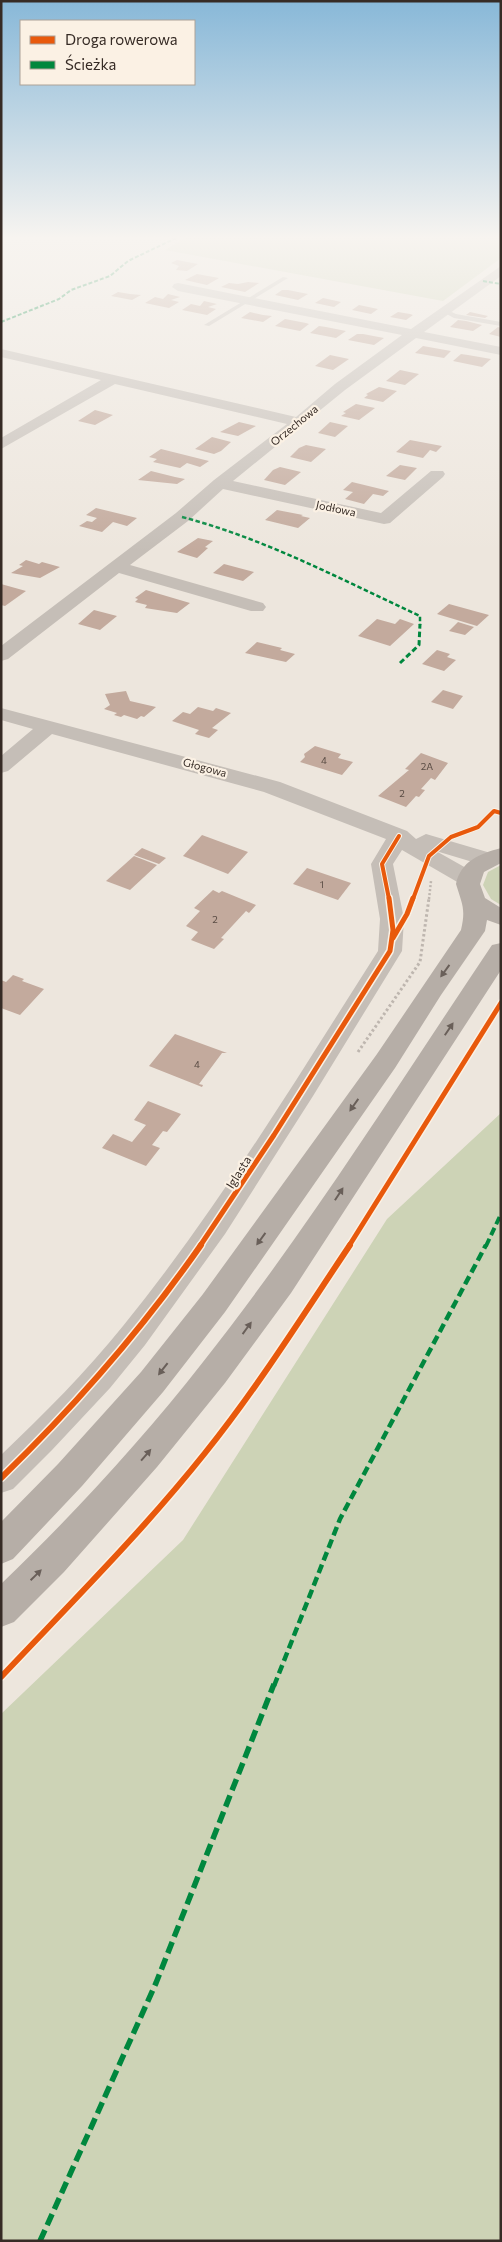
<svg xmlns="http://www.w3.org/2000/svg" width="502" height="2242" viewBox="0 0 502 2242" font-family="Commissioner,sans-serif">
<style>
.green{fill:#cdd3b6}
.building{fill:#c3aa9d}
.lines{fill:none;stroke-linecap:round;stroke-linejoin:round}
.path-far1{stroke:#beb6af;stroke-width:2.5;stroke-dasharray:2 2;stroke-linecap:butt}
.path{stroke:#beb6af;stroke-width:3;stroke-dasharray:2.5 2.5;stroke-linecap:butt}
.service{fill:#c5beb7;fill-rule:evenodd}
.minor{fill:#c5beb7;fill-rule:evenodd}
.secondary{fill:#b6aea7;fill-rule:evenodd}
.quiet-far5{stroke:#00873e;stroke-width:2;stroke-dasharray:4 2;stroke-linecap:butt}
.quiet-far4{stroke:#00873e;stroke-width:2.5;stroke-dasharray:4.5 2.5;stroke-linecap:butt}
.quiet-far3{stroke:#00873e;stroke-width:3;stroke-dasharray:5.5 3;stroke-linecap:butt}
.quiet-far2{stroke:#00873e;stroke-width:4;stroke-dasharray:8 4;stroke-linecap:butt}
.quiet-far1{stroke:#00873e;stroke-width:4.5;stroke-dasharray:9 4.5;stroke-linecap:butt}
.quiet{stroke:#00873e;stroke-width:5.5;stroke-dasharray:12 5.5;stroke-linecap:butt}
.cycleway-far2-casing{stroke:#fbf1e4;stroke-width:6}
.cycleway-far1-casing{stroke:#fbf1e4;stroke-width:8}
.cycleway-casing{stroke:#fbf1e4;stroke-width:9}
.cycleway-far2{stroke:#e8590c;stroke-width:4}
.cycleway-far1{stroke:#e8590c;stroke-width:5}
.cycleway{stroke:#e8590c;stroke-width:6}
.oneway{fill:#695f59}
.labels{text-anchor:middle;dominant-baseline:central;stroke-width:4.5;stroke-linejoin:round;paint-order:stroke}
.number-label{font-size:10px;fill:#594b43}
.far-street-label{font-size:11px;fill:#362b25;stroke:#fbf1e4}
.street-label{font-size:12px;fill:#362b25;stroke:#fbf1e4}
</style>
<rect width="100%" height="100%" fill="#ede6dd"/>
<g class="green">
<path d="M185,238H501V258L443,301L165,250Z"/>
<path d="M501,865V905L491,899L483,885L488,872Z"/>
<path d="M501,1113V2241H1V1714L183,1540L387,1219Z"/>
</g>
<g class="building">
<path d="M177,260L198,264L187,271L176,270L179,266L171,263Z"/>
<path d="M197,274L219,278L207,285L185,280Z"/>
<path d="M248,282L259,283L245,292L221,287L229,283L238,284Z"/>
<path d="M282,290H288L308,294L298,300L275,295Z"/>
<path d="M118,292L130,294L141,295L132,300L111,296Z"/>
<path d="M168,294L180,297L171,300L179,302L169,308L145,303L155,297L163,299Z"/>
<path d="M323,298L341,302L334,307L315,303Z"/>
<path d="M204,301L217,304L208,307L216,309L207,315L182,310L191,304L200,306Z"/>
<path d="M359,305L378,309L371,314L352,310Z"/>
<path d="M250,312L263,315L272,316L263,322L241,318Z"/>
<path d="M398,312L410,314L413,315L406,320L390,317Z"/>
<path d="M470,312L488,316L485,318L466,315Z"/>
<path d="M285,319L306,323L309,324L300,331L275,326Z"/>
<path d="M458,320L466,321L482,325L473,331L450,327Z"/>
<path d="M319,326L326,327L346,331L336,338L310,333Z"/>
<path d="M498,327L501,328V337L489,334Z"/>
<path d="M357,334H363L384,338L374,345L348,340Z"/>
<path d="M423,346L451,351L444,358L415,353Z"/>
<path d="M461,354L468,355L491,359L482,367L453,361Z"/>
<path d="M330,355L349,359L333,370L315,366Z"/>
<path d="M400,370L419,374L405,385L386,381Z"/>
<path d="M379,387L397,391L383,402L364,398L368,395L366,394Z"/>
<path d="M356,404L375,408L359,420L341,416L346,413L343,412Z"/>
<path d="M95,410L113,415L95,425L78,421Z"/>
<path d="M239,422L256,426L238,436L220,432Z"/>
<path d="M330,422L348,426L335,437L318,433Z"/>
<path d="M212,437L231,442L221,451L214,454L195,449Z"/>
<path d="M410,440L442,446L436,452L430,450L423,458L396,452Z"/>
<path d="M306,445L326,449L311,462L290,457L299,448Z"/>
<path d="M161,449L209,461L200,467L187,463L180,468L153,462L157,459L149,457Z"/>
<path d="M400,465L417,468L405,480L386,476Z"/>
<path d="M280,467L301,472L285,485L264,480L273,470Z"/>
<path d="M151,471L175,477L185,479L177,484L138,480Z"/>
<path d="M352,482L389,491L383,496L373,494L364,504L345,499L353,492L343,490Z"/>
<path d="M96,508L137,518L127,526L113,522L102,532L79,526L87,521L92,522L97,518L86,515Z"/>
<path d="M277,510L303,515L301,516L310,518L298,528L265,520Z"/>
<path d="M198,538L213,541L205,547L208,548L197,558L177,552Z"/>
<path d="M26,560L39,564L42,562L60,567L40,578L11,573L23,566L19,565Z"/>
<path d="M224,564L254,572L243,581L213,573Z"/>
<path d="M1,584L26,591L5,606L1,605Z"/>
<path d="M146,590L190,603L177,613L145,608L147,605L135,602L138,599L135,598Z"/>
<path d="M449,604L489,615L477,626L437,614Z"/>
<path d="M94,610L117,616L100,630L78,624Z"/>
<path d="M377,619L395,624L400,619L414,624L390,646L358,636Z"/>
<path d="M458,622L474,627L465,635L449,631Z"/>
<path d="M257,642L282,648L280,650L295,654L286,662L245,653Z"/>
<path d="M437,650L450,654L447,657L456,660L444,671L422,664Z"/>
<path d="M443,690L463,696L453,709L431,702Z"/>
<path d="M126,691L130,701L156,707L144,717L141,716L137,719L124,715L121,717L114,715L117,713L104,709L110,705L105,694Z"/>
<path d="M198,707L213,711L216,708L231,713L212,728L218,730L209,738L195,734L199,730L172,721L183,712L190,714Z"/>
<path d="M315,746L341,754L338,758L353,762L342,775L300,762L305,757L304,754Z"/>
<path d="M421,753L448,763L435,780L431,778L421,789L425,790L419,797L416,796L406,807L378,796L409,770L405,769Z"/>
<path d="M202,835L248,852L228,874L183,856Z"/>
<path d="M142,848L166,858L159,864L134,855Z"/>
<path d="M134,856L157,865L130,890L106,881Z"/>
<path d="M307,868L351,883L338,900L293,884Z"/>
<path d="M213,890L219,893L222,891L256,905L249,913L246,911L221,938L224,939L214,949L191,940L198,932L186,926L200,911L194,908Z"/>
<path d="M13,975L24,979L22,981L44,989L20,1015L1,1008V980L6,982Z"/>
<path d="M175,1034L227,1053H222L199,1084L203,1085L202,1087L149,1066Z"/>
<path d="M148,1101L181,1114L167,1132L163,1131L152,1145L160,1148L146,1166L102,1148L113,1134L132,1142L146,1125L134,1120Z"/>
</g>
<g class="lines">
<path class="path-far1" d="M429,899L431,881"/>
<path class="path" d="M358,1052L420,962L429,898"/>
<g class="service">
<path d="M283,277L288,278L209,326L204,325Z"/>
<path d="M443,308L456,314L501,322V326L454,318L441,311Z"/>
</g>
<g class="minor">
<path d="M501,266V276L424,332L501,347V355L416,338L345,390L233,481L381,513L431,471H443L445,474L443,477L390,523L384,524L223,489L188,521L130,565L263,603L266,607L263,611H251L119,573L8,659L1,661V646L176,513L214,480L287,424L115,384L1,449V438L101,380L1,357V349L296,417L335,384L402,335L178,291L172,287L174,284L178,283L411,329Z"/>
<path d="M1,708L280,782L407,831L416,839L426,834L494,854L497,859L494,864L486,866L436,851L475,873L479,878L475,883L467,885L459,883L402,850L393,864L404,919L402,951L313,1096L225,1234L145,1345L110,1388L52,1450L13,1489L1,1493V1455C44,1414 86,1372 123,1326C218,1209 297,1078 378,951L380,919L371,864L386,839L264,792L52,734L8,771L1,773V756L33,729L1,720Z"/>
</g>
<g class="secondary">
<path d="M501,848V863L484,872L480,884L485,898L501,908V925L487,920L485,931L441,995L395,1068L225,1312L163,1392L82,1486L13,1559L1,1564V1522L58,1464L141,1372L203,1294L377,1054L461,930C466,909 462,904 456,884C461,861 479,854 501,848Z"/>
<path d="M501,943V970L291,1293L225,1383L157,1467L64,1572L14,1622L1,1627V1584C73,1515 142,1440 203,1362C308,1229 398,1085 492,945Z"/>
</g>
<g class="quiet-far5">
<path d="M483,281L501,284"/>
<path d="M1,322L59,299L71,290L110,276L128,261L176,238"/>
</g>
<path class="quiet-far4" d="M182,517C266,539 342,580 420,616V625"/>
<path class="quiet-far3" d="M400,663L419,645L420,624"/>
<path class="quiet-far2" d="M486,1246L501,1214"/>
<path class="quiet-far1" d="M274,1686L340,1519L486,1245"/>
<path class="quiet" d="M40,2241L156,1983L274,1684"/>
<defs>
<g id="cycleway-far2">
<path d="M389,899L382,864L399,836"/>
<path d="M413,899L429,856L451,837L478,827L494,811L501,813"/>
</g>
<g id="cycleway-far1">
<path d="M393,938L407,914L413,898"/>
<path d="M200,1246L274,1135L390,951L393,930L389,898"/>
<path d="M349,1246L501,1003"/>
</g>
<g id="cycleway">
<path d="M1,1478C76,1405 141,1331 201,1245"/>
<path d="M1,1677C70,1604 142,1532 205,1453C258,1387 303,1315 350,1245"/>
</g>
</defs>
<use href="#cycleway-far2" class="cycleway-far2-casing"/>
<use href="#cycleway-far1" class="cycleway-far1-casing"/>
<use href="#cycleway" class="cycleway-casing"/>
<use href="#cycleway-far2" class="cycleway-far2"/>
<use href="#cycleway-far1" class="cycleway-far1"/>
<use href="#cycleway" class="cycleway"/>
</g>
<defs><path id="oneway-solid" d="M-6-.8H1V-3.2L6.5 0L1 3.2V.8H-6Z" transform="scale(1.25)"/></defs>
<g class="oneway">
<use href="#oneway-solid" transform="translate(445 971) rotate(126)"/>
<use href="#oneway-solid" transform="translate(449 1029) rotate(-56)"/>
<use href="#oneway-solid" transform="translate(354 1105) rotate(125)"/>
<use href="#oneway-solid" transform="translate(339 1194) rotate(-57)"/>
<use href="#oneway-solid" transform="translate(261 1239) rotate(126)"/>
<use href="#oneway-solid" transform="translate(247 1328) rotate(-54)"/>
<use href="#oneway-solid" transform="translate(163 1369) rotate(128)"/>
<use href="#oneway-solid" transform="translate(146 1455) rotate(-49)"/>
<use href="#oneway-solid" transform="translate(36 1575) rotate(-44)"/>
</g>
<linearGradient id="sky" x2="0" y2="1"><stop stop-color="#88b8d8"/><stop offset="0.43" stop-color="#f7f4f0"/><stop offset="1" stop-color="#f7f4f0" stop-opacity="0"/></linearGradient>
<rect width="502" height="552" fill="url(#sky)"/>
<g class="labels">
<g class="number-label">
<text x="324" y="760">4</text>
<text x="427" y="766">2A</text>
<text x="402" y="793">2</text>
<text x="322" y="884">1</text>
<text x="215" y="919">2</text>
<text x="197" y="1064">4</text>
</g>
<g class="far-street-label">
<text transform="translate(294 425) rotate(-39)">Orzechowa</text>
<text transform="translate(336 508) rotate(12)">Jodłowa</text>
<text transform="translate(205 767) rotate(15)">Głogowa</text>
</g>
<g class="street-label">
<text transform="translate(238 1172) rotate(-58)">Iglasta</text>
</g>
</g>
<rect width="502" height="2242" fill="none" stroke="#362b25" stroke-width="5"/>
<rect x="20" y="20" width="175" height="65" fill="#fbf1e4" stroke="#aca298"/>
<rect x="30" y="36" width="25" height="8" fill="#e8590c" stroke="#aca298"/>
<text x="65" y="45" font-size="15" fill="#362b25">Droga rowerowa</text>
<rect x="30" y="61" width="25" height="8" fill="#00873e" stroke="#aca298"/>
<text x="65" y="70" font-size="15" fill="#362b25">Ścieżka</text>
</svg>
